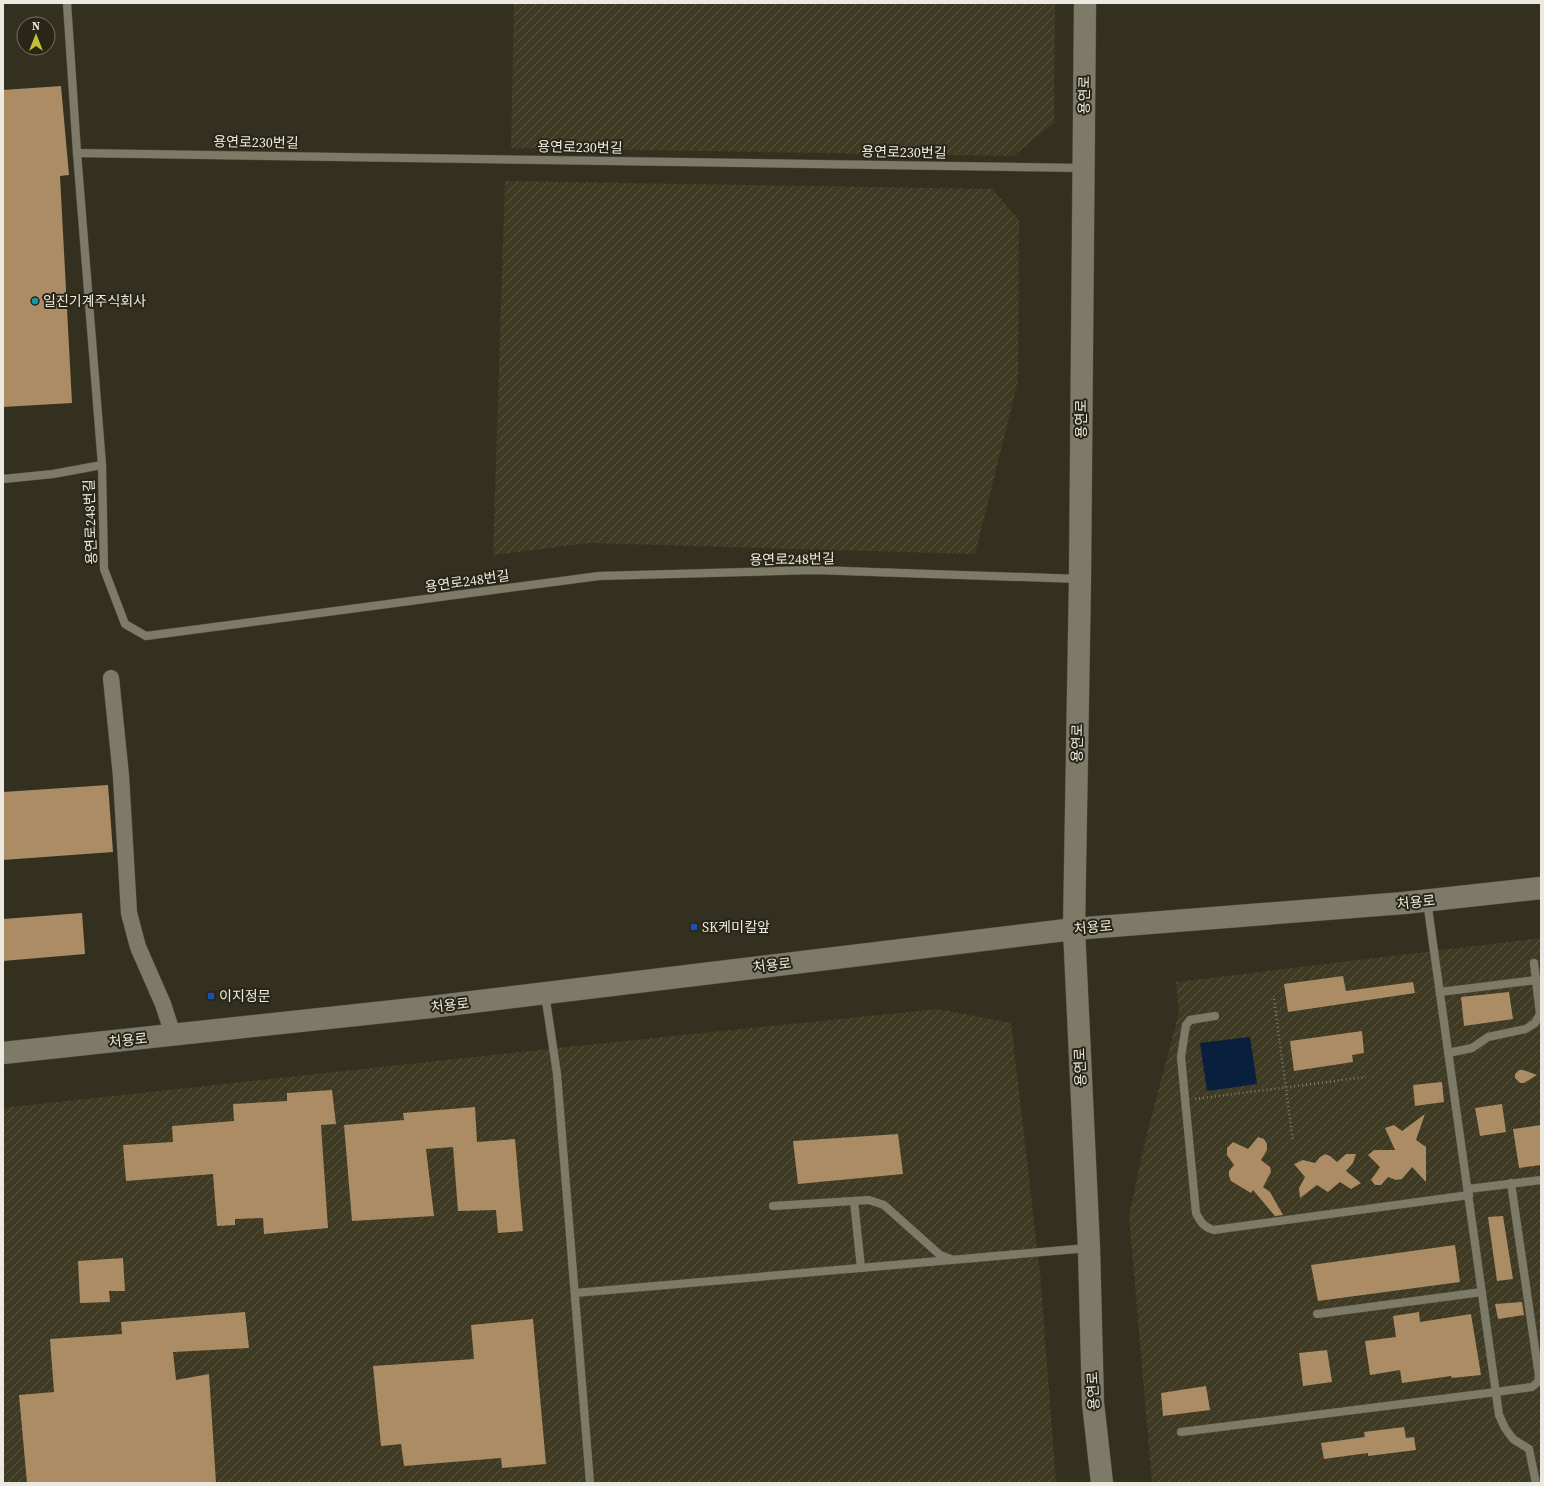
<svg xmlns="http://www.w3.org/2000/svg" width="1544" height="1486" viewBox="0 0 1544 1486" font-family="'Source Serif 4','Noto Sans KR',serif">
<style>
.industrial{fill:url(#industrial-furrows)}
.water{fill:#081f3e}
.building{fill:#ab8c64}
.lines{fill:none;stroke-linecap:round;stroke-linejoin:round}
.lane-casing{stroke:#514f41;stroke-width:9}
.street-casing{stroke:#514f41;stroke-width:17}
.secondary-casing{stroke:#514f41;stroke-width:23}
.path{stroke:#7d7a6d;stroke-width:2.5;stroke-dasharray:1 3;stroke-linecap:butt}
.lane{stroke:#7d7a68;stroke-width:8}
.street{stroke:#7d7a68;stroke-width:16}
.secondary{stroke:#7d7a68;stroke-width:22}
.culture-dot{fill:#0f9aa8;stroke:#292617;stroke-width:1.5}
.transit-dot{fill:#1a4fb4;stroke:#292617;stroke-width:1.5}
.labels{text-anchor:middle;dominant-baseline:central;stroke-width:4;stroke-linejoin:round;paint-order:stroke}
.street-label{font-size:14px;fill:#eceae0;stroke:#292617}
.poi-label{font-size:14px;fill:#eceae0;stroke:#292617;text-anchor:start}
</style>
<defs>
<pattern id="industrial-furrows" width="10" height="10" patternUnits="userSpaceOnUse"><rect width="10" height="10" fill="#3e3a24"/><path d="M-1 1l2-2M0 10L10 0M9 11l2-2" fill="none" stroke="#5a5744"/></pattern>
</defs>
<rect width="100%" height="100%" fill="#333020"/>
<g class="industrial">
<path d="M514,3H1055L1054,123L1013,156L511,148Z"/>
<path d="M505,181L992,189L1019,220L1018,381L975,554L590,543L493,555Z"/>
<path d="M1541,938V1483H1152L1129,1215L1147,1133L1179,1013L1176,982Z"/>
<path d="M938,1009L1011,1023L1040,1273L1056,1483H3V1108L557,1048Z"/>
</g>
<path class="water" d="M1250,1037L1257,1084L1207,1091L1200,1043Z"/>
<g class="building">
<path d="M61,86L69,175L60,176L72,403L3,407V90Z"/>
<path d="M108,785L113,852L3,860V792Z"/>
<path d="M82,913L85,954L3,961V919Z"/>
<path d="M1343,976L1346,991L1413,982L1415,993L1288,1012L1284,984Z"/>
<path d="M1509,992L1513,1019L1464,1026L1461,997Z"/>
<path d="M1362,1031L1364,1053L1352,1055L1353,1062L1294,1071L1290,1041Z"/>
<path d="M1519,1070H1523L1537,1075L1524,1083H1520L1515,1078V1074Z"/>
<path d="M1442,1082L1444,1102L1415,1106L1413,1085Z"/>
<path d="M332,1090L336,1124L321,1125L328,1228L264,1234L263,1218L235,1219V1225L217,1226L213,1174L126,1181L123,1145L173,1142L172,1126L234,1121L233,1104L287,1101V1093Z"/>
<path d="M1502,1104L1506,1132L1480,1136L1475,1108Z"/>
<path d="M475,1107L477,1142L515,1139L523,1231L498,1233L496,1210L458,1211L453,1147L426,1149L434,1216L352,1221L344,1125L404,1120L403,1113Z"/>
<path d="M1425,1114L1416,1140L1426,1147V1182L1412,1167L1402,1179L1396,1180L1388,1177L1381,1185H1375L1371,1180L1380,1167L1368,1155L1374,1150H1395L1385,1128L1394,1125L1402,1131Z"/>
<path d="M1541,1125V1165L1519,1168L1513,1129Z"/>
<path d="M898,1134L903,1174L798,1184L793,1141Z"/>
<path d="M1258,1137L1264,1139L1267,1144V1150L1261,1160L1270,1167L1271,1172L1263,1187L1270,1192L1283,1215L1275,1216L1253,1190L1251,1193L1231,1181L1229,1176V1171L1234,1165L1227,1155V1148L1233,1142L1248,1149Z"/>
<path d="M1325,1154L1330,1156L1337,1162L1346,1154H1356L1353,1163L1346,1171L1361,1183L1351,1189L1340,1182L1328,1192L1317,1185L1300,1198L1299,1188L1305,1177L1294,1164L1303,1160L1315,1163L1320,1157Z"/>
<path d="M1503,1216L1513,1279L1497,1281L1488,1217Z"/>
<path d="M1455,1245L1460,1282L1318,1301L1311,1265Z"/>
<path d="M123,1258L125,1291H109L110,1302L80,1303L78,1261Z"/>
<path d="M1522,1302L1524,1315L1498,1319L1495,1304Z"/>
<path d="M245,1312L249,1348L173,1352L176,1380L209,1374L216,1483H27L19,1395L54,1392L50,1339L122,1334L121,1322Z"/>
<path d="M1419,1312L1420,1322L1471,1314L1481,1375L1452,1378L1451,1376L1402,1383L1400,1370L1370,1375L1365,1341L1396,1337L1393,1316Z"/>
<path d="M533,1319L546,1464L502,1468L501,1458L404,1466L401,1444L381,1446L373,1366L474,1359L471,1325Z"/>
<path d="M1327,1350L1332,1382L1303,1386L1299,1353Z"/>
<path d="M1206,1386L1210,1410L1163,1416L1161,1393Z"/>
<path d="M1404,1427L1406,1438L1414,1437L1416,1450L1368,1456V1453L1324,1459L1321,1443L1365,1437L1364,1432Z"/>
</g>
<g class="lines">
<defs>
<g id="lane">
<path d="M67,3L77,153L102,465L104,569L125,624L146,636L599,576L814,570L1080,579"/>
<path d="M77,153L1082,168"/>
<path d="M3,479L53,474L102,465"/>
<path d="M1427,901L1499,1415L1505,1428L1513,1439L1529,1449L1536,1483"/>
<path d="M1440,992L1536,980"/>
<path d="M545,994L557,1074L590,1483"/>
<path d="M1215,1016L1190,1020L1186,1025L1181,1057L1196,1213C1201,1223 1204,1227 1214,1230L1469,1195"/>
<path d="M1448,1053L1472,1048L1488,1037L1526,1029L1535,1023L1540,1014L1534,963"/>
<path d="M1468,1189L1541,1180"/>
<path d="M854,1201L861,1268"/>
<path d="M773,1206L869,1200L884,1205L940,1255L951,1259"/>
<path d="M575,1293L1088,1248"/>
<path d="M1317,1314L1482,1292"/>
<path d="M1181,1432L1496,1392L1532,1387L1538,1382L1539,1376L1511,1183"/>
</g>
<path id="street" d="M111,678L121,776L129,913L138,947L163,1004L173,1035"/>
<g id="secondary">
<path d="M1085,3L1080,579L1074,929L1089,1248L1093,1403L1102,1483"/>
<path d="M3,1053L431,1007L1074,929L1404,903L1541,888"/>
</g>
</defs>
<use href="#lane" class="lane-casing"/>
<use href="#street" class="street-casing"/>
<use href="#secondary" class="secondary-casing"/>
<g class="path">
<path d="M1274,999L1293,1142"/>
<path d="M1195,1099L1366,1077"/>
</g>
<use href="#lane" class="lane"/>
<use href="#street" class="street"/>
<use href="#secondary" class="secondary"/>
</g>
<circle class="culture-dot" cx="35" cy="301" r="4"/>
<g class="transit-dot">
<rect x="690" y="923" width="8" height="8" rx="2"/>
<rect x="207" y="992" width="8" height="8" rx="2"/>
</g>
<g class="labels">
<g class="street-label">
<text transform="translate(1084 95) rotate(-89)">용연로</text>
<text transform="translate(256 142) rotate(1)">용연로230번길</text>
<text transform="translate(580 147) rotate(1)">용연로230번길</text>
<text transform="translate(904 152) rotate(1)">용연로230번길</text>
<text transform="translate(1081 419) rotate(-90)">용연로</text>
<text transform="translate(90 522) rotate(-92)">용연로248번길</text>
<text transform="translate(792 559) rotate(-1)">용연로248번길</text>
<text transform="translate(467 581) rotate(-8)">용연로248번길</text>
<text transform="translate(1077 743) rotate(-89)">용연로</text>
<text transform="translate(1416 902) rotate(-6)">처용로</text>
<text transform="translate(1093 927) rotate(-5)">처용로</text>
<text transform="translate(772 965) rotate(-7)">처용로</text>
<text transform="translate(450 1005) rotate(-7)">처용로</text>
<text transform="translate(128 1040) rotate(-6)">처용로</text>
<text transform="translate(1080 1067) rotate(-92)">용연로</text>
<text transform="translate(1093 1391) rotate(-93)">용연로</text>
</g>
<g class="poi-label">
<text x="43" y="301">일진기계주식회사</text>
<text x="702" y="927">SK케미칼앞</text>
<text x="219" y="996">이지정문</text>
</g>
</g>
<rect width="1544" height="1486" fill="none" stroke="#eceae0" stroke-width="8"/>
<g transform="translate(36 36)"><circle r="19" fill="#292617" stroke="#777467"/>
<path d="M0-3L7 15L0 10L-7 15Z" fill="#c3bd3e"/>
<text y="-6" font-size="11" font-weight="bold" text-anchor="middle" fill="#eceae0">N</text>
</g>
</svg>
